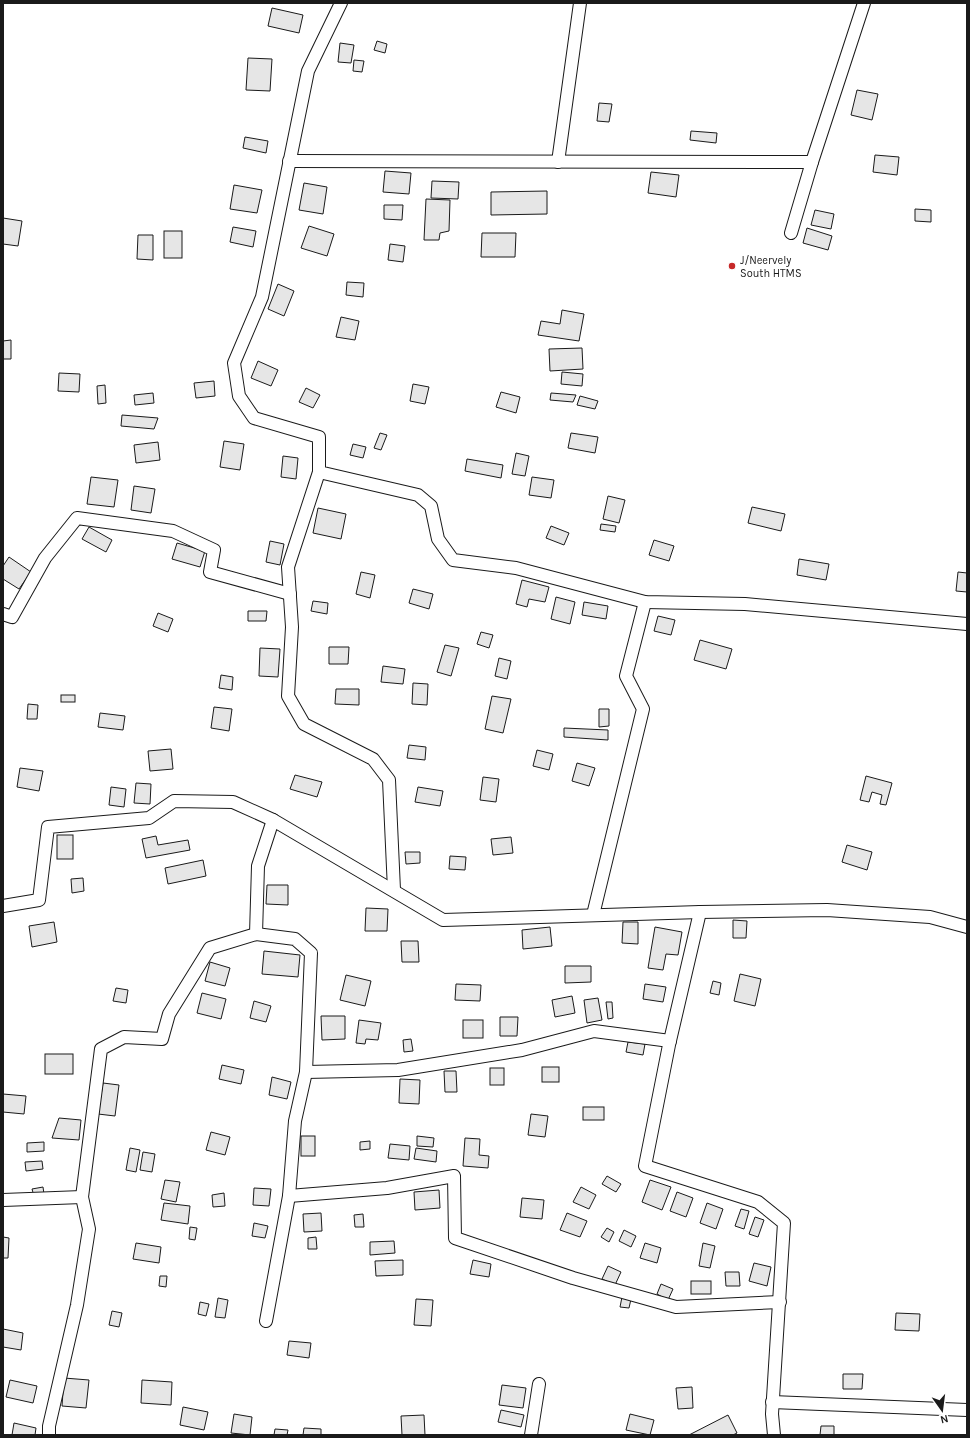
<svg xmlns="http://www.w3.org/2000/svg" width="970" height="1438" viewBox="0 0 970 1438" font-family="Karla,sans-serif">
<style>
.building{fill:#e6e6e6;stroke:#1a1a1a}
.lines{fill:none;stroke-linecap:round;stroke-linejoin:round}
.street-casing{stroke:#1a1a1a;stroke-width:14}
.street{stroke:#fff;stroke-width:12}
.poi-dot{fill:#c62828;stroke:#fff;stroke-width:1.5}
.labels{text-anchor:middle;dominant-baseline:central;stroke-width:3;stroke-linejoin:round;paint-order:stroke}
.poi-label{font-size:11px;fill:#1a1a1a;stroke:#fff;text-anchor:start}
</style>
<rect width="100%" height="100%" fill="#fff"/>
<g class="building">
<path d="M272,8L303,15L299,33L268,26Z"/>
<path d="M377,41L387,44L385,53L374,50Z"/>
<path d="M340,43L354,45L351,63L338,62Z"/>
<path d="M248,58L272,59L270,91L246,90Z"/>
<path d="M354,60L364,61L362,72L353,71Z"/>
<path d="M857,90L878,94L872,120L851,115Z"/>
<path d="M599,103L612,104L609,122L597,121Z"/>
<path d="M691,131L717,133L716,143L690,140Z"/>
<path d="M245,137L268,141L266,153L243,148Z"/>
<path d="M875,155L899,157L897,175L873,172Z"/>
<path d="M385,171L411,173L409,194L383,192Z"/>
<path d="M651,172L679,175L676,197L648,193Z"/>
<path d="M432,181L459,182L458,199L431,198Z"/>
<path d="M304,183L327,187L323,214L299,210Z"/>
<path d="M234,185L262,190L257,213L230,209Z"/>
<path d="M547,191V214L491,215V192Z"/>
<path d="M426,199L450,200L449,231L440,233L439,240H424Z"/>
<path d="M384,205H403L402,220L384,219Z"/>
<path d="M915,209L931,210V222L915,221Z"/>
<path d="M815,210L834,214L831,229L811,225Z"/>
<path d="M3,218L22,221L18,246L3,244Z"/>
<path d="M309,226L334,234L327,256L301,248Z"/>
<path d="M233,227L256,231L253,247L230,242Z"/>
<path d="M807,228L832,236L828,250L803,243Z"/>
<rect x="164" y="231" width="18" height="27"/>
<path d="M482,233H516L515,257H481Z"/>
<path d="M138,235H153V260L137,259Z"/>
<path d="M390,244L405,246L403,262L388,260Z"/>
<path d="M347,282L364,283L363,297L346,295Z"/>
<path d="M278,284L294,291L284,316L268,309Z"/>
<path d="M562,310L584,314L579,341L538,335L541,321L560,324Z"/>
<path d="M341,317L359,321L355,340L336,337Z"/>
<path d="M11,340V359H3V341Z"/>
<path d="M582,348L583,369L550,371L549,349Z"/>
<path d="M258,361L278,370L271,386L251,378Z"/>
<path d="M562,372L583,374L582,386L561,384Z"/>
<path d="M59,373L80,374L79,392L58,391Z"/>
<path d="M214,381L215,396L196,398L194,383Z"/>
<path d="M413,384L429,387L425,404L410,401Z"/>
<path d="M105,385L106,403L98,404L97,386Z"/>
<path d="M306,388L320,395L313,408L299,402Z"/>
<path d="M501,392L520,397L516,413L496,407Z"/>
<path d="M153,393L154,403L135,405L134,395Z"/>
<path d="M551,393L576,395L573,402L550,400Z"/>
<path d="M580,396L598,401L595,409L577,405Z"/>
<path d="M122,415L158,418L154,429L121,426Z"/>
<path d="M380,433L387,435L381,450L374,448Z"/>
<path d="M571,433L598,437L595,453L568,448Z"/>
<path d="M224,441L244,444L240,470L220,467Z"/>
<path d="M158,442L160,460L136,463L134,445Z"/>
<path d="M353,444L366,447L363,458L350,455Z"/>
<path d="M516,453L529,456L525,476L512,474Z"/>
<path d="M283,456L298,458L296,479L281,477Z"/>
<path d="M467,459L503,465L501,478L465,471Z"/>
<path d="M91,477L118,480L114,507L87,504Z"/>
<path d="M532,477L554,480L551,498L529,495Z"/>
<path d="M134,486L155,489L151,513L131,510Z"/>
<path d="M608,496L625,500L619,523L603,519Z"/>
<path d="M752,507L785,514L781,531L748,523Z"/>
<path d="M318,508L346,514L341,539L313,533Z"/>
<path d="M601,524L616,526L615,532L600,530Z"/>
<path d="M551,526L569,533L564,545L546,538Z"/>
<path d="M89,527L112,540L106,552L82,539Z"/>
<path d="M654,540L674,546L669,561L649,555Z"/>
<path d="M270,541L284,544L280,565L266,562Z"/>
<path d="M177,543L205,551L200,567L172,559Z"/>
<path d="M9,557L31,572L19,589L3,579V566Z"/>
<path d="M799,559L829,564L826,580L797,575Z"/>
<path d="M361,572L375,575L370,598L356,594Z"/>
<path d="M958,572L967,573V592L956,591Z"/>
<path d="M522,580L549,587L545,602L529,599L527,607L516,604Z"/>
<path d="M413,589L433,594L429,609L409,603Z"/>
<path d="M556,597L575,602L570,624L551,619Z"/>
<path d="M313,601L328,603L327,614L311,611Z"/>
<path d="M584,602L608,606L606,619L582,615Z"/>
<path d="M248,611H267L266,621H248Z"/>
<path d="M158,613L173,619L168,632L153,626Z"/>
<path d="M658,616L675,620L671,635L654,631Z"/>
<path d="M481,632L493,635L489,648L477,644Z"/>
<path d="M700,640L732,649L726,669L694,660Z"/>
<path d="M445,645L459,648L451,676L437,672Z"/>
<path d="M329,647H349L348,664H329Z"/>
<path d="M260,648L280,649L278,677L259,676Z"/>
<path d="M499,658L511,661L507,679L495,676Z"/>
<path d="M383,666L405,669L403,684L381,682Z"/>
<path d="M221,675L233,677L232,690L219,688Z"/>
<path d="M413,683L428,684L427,705L412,704Z"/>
<path d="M336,689H359V705L335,704Z"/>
<rect x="61" y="695" width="14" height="7"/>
<path d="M492,696L511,699L503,733L485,729Z"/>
<path d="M28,704L38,705L37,719H27Z"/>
<path d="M214,707L232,709L229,731L211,728Z"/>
<path d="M599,709H609V726L599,727Z"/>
<path d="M100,713L125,716L123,730L98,727Z"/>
<path d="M564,728L608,730V740L564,737Z"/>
<path d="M409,745L426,747L425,760L407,758Z"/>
<path d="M171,749L173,769L150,771L148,751Z"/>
<path d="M537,750L553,754L549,770L533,766Z"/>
<path d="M577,763L595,768L589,786L572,781Z"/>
<path d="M20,768L43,771L39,791L17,787Z"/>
<path d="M295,775L322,782L317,797L290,789Z"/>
<path d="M866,776L892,783L886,805L880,804L882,795L872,792L869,802L860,800Z"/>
<path d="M483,777L499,779L496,802L480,800Z"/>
<path d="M136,783L151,784L150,804L134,803Z"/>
<path d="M111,787L126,789L124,807L109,805Z"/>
<path d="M418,787L443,791L440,806L415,802Z"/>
<rect x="57" y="835" width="16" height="24"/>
<path d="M156,836L158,845L188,840L190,850L146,858L142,839Z"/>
<path d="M511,837L513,853L493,855L491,839Z"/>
<path d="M847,845L872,852L867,870L842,862Z"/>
<path d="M405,852H420V863L406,864Z"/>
<path d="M450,856L466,857L465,870L449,869Z"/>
<path d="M203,860L206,876L168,884L165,868Z"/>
<path d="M83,878L84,891L72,893L71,879Z"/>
<path d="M267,885H288V905L266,904Z"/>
<path d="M366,908L388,909L387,931H365Z"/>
<path d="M733,920L747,921L746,938H733Z"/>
<path d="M54,922L57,942L32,947L29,926Z"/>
<path d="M623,922H638V944L622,943Z"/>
<path d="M550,927L552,946L523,949L522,930Z"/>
<path d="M655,927L682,932L678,955L666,954L663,970L648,968Z"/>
<path d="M401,941H418L419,962H402Z"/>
<path d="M264,951L300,955L298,977L262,974Z"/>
<path d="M210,962L230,968L225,986L205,981Z"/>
<path d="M565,966H591V982L565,983Z"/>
<path d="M740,974L761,979L755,1006L734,1001Z"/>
<path d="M346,975L371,981L365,1006L340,1000Z"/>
<path d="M713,981L721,983L719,995L710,993Z"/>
<path d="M456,984L481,985L480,1001L455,1000Z"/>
<path d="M645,984L666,987L663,1002L643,999Z"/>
<path d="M116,988L128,990L126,1003L113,1001Z"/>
<path d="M202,993L226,999L221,1019L197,1013Z"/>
<path d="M572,996L575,1013L555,1017L552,1000Z"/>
<path d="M598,998L602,1020L587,1023L584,1000Z"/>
<path d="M254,1001L271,1006L266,1022L250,1018Z"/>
<path d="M606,1002H612L613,1018L608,1019Z"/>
<path d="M321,1016H345V1039L322,1040Z"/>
<path d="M500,1017H518L517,1036H500Z"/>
<path d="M359,1020L381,1023L378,1040L366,1039L365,1044L356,1043Z"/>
<rect x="463" y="1020" width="20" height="18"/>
<path d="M411,1039L413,1051L404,1052L403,1040Z"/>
<path d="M628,1042L645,1044L643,1055L626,1052Z"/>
<rect x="45" y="1054" width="28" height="20"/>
<path d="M222,1065L244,1070L241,1084L219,1079Z"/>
<rect x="542" y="1067" width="17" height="15"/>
<rect x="490" y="1068" width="14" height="17"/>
<path d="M444,1071H456L457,1092H445Z"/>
<path d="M272,1077L291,1082L287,1099L269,1095Z"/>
<path d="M400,1079L420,1080L419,1104L399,1103Z"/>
<path d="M103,1083L119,1085L115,1116L98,1114Z"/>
<path d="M3,1094L26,1096L24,1114L3,1112Z"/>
<rect x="583" y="1107" width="21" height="13"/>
<path d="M531,1114L548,1116L545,1137L528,1135Z"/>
<path d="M59,1118L81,1120L79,1140L52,1138Z"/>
<path d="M211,1132L230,1137L225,1155L206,1150Z"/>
<rect x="301" y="1136" width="14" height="20"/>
<path d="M417,1136L434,1138L433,1147L417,1146Z"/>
<path d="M465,1138L480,1139L479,1155L489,1156L488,1168L463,1166Z"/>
<path d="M370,1141V1149L360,1150V1142Z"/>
<path d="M44,1142V1151L27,1152V1143Z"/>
<path d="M390,1144L410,1146L409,1160L388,1158Z"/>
<path d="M130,1148L140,1150L136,1172L126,1170Z"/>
<path d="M416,1148L437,1151L436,1162L414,1159Z"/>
<path d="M143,1152L155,1154L152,1172L140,1170Z"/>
<path d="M42,1161L43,1169L26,1171L25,1162Z"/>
<path d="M607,1176L621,1184L616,1192L602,1184Z"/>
<path d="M165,1180L180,1182L176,1202L161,1199Z"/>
<path d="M650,1180L671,1187L662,1210L642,1202Z"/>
<path d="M43,1187L44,1194L34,1196L32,1189Z"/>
<path d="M581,1187L596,1195L589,1209L573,1202Z"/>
<path d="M254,1188L271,1189L269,1206L253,1205Z"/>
<path d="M439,1190L440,1208L415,1210L414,1192Z"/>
<path d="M677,1192L693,1198L686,1217L670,1211Z"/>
<path d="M224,1193L225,1206L213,1207L212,1195Z"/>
<path d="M522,1198L544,1200L542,1219L520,1217Z"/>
<path d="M164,1203L190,1206L188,1224L161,1220Z"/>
<path d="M707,1203L723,1209L716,1229L700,1223Z"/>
<path d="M741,1209L749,1211L744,1229L735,1226Z"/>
<path d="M321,1213L322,1231L304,1232L303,1214Z"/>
<path d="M567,1213L587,1221L580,1237L560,1230Z"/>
<path d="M363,1214L364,1227H355L354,1215Z"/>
<path d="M755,1217L764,1220L758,1237L749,1234Z"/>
<path d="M254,1223L268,1226L265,1238L252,1236Z"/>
<path d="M190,1227L197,1228L195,1240L189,1239Z"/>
<path d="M607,1228L614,1232L609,1242L601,1237Z"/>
<path d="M624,1230L636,1236L631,1247L619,1241Z"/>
<path d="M3,1237L9,1238L8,1258H3Z"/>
<path d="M316,1237L317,1249H308V1238Z"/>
<path d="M394,1241L395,1253L370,1255V1242Z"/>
<path d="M136,1243L161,1247L159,1263L133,1259Z"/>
<path d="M645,1243L661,1248L657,1263L640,1258Z"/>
<path d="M703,1243L715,1246L710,1268L699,1266Z"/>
<path d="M403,1260V1275L376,1276L375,1261Z"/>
<path d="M473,1260L491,1264L489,1277L470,1274Z"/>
<path d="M754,1263L771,1267L767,1286L749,1281Z"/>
<path d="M608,1266L621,1272L615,1285L602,1279Z"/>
<path d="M725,1272H739L740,1286H726Z"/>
<path d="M160,1276H167L166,1287L159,1286Z"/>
<rect x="691" y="1281" width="20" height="13"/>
<path d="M661,1284L673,1289L668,1300L657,1294Z"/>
<path d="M622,1297L631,1299L629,1308L620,1307Z"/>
<path d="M218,1298L228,1300L225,1318L215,1317Z"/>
<path d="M416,1299L433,1300L431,1326L414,1325Z"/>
<path d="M200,1302L209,1304L206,1316L198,1314Z"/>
<path d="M112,1311L122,1313L119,1327L109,1325Z"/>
<path d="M896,1313L920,1314L919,1331L895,1330Z"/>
<path d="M3,1329L23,1333L21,1350L3,1347Z"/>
<path d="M289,1341L311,1343L309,1358L287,1355Z"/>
<path d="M843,1374H863L862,1389H843Z"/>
<path d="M64,1378L89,1380L86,1408L62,1406Z"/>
<path d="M10,1380L37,1386L33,1403L6,1397Z"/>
<path d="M142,1380L172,1382L171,1405L141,1403Z"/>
<path d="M502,1385L526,1388L523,1408L499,1405Z"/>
<path d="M692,1387L693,1408L678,1409L676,1388Z"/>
<path d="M183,1407L208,1412L204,1430L180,1425Z"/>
<path d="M501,1410L524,1415L521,1427L498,1422Z"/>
<path d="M234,1414L252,1417L250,1435L231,1433Z"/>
<path d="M630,1414L654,1420L650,1435L626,1430Z"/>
<path d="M424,1415L425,1435H402L401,1416Z"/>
<path d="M728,1415L737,1433L733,1435H689Z"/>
<path d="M14,1423L36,1428L35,1435H12Z"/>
<path d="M821,1426H834V1435H820Z"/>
<path d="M304,1428L321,1429V1435H303Z"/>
<path d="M275,1429L288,1430L287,1435H274Z"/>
</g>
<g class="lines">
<defs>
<g id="street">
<path d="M341,3L308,71L262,297L234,363L239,396L254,418L319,437V472L418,495L431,506L438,539L453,560L516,568L645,602L745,604L967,624"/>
<path d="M289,161L812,162L791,233"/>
<path d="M558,162L580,3"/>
<path d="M812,162L864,3"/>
<path d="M319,472L288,567L292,627L288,696L304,724L373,759L389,780L394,890"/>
<path d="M3,614L12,617L45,558L77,518L173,531L214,550L210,572L290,594"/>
<path d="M3,906L39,900L48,827L149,818L174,801L233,802L273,820L443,920L700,912L827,910L930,917L967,927"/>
<path d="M700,912L669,1045L645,1166L758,1202L784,1223L772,1414L774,1435"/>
<path d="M593,915L643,709L626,676L645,602"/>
<path d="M256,934L295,939L311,953L306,1072L295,1121L289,1196L266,1321"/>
<path d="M306,1072L398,1070L522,1050L594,1031L670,1041"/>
<path d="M289,1196L387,1188L454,1176L455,1238L573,1278L676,1307L780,1302"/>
<path d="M3,1200L82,1197"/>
<path d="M772,1402L967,1410"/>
<path d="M49,1435V1426L77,1305L89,1229L82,1197L101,1049L124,1037L162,1039L169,1014L210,948L256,934L258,866L273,820"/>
<path d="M531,1435L539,1384"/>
</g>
</defs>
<use href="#street" class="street-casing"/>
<use href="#street" class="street"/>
</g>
<circle class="poi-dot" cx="732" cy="266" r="4"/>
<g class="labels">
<g class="poi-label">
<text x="740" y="260">J/Neervely<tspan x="740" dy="13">South HTMS</tspan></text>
</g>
</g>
<rect width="970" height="1438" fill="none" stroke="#1a1a1a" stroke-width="8"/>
<g transform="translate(942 1410) rotate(166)" stroke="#ffffff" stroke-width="3" paint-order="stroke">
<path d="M0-3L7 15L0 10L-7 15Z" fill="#1a1a1a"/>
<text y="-6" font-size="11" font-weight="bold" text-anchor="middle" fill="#1a1a1a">N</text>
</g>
</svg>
